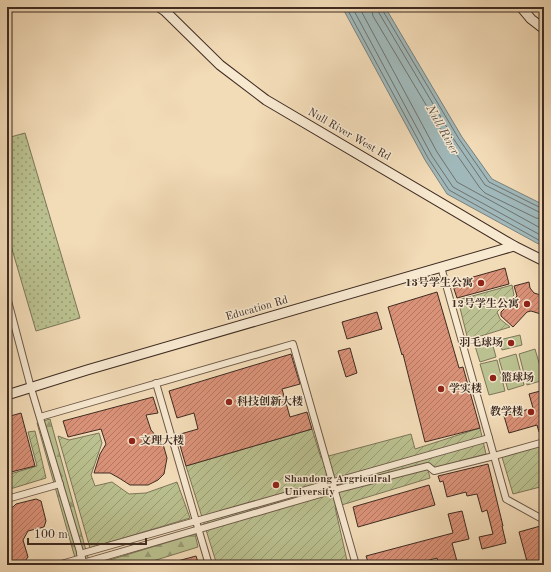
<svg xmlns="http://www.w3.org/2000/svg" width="551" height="572" viewBox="0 0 551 572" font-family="'Old Standard TT','Noto Serif SC',serif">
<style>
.grass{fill:#bac08f;stroke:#7c7658}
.forest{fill:url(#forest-firs);stroke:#7c7658}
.park{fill:url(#park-dots);stroke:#7c7658}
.garden{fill:url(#garden-furrows);stroke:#7c7658}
.water{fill:#a0b8b9;stroke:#79807d}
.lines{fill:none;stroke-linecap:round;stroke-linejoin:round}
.shore{stroke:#70726e;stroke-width:1}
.building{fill:url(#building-hatch);stroke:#3f2c22}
.street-casing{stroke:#6c5847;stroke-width:8}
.secondary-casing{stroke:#3f2c22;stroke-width:11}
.street{stroke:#f7e8d0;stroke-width:6}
.secondary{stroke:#f7e8d0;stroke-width:9}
.poi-dot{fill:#8f2418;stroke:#f7e8d0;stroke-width:1.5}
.labels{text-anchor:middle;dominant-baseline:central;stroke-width:3;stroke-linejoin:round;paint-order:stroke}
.street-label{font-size:11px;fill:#3f2c22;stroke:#f7e8d0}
.poi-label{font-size:11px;font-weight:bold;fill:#3f2c22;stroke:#f7e8d0;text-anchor:start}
.water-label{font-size:12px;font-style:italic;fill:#574f48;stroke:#f7e8d0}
</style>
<defs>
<pattern id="forest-firs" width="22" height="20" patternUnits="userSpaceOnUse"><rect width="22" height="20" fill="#bac08f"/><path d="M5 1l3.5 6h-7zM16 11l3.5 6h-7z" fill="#999c74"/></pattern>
<pattern id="park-dots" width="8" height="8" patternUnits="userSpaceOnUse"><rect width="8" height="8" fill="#bac08f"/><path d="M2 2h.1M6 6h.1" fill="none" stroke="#999c74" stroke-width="1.8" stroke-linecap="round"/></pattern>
<pattern id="garden-furrows" width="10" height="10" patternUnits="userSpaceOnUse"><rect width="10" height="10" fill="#bac08f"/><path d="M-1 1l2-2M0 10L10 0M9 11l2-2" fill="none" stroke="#999c74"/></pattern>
<pattern id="building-hatch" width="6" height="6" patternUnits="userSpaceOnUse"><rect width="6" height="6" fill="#d99177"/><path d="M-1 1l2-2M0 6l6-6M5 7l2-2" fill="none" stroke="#b17761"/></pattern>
</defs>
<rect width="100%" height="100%" fill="#f2dbb7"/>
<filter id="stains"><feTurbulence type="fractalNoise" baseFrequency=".005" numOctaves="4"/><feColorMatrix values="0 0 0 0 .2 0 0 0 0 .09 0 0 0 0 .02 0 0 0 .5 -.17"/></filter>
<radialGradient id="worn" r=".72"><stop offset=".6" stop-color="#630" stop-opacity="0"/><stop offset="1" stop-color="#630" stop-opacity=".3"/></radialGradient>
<g class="grass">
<path d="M520,335L522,345L502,350L499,340Z"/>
<path d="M492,342L496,357L480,362L475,346Z"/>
<path d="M535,349L544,380L527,385L519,354Z"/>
<path d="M516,354L524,385L508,390L499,359Z"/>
<path d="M497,360L505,391L489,395L480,364Z"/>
</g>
<g class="forest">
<path d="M50,419L90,565H77L37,423Z"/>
<path d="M195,534L198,547L140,565H93Z"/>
</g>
<path class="park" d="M25,133L80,318L36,331L7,232V138Z"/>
<g class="garden">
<path d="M512,285L514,295L497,312L500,319L510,327L468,340L458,300Z"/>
<path d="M480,428L486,454L428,470L430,478L335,507L348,565H217L186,466L312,429L321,458L411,434L415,449Z"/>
<path d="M35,431L46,478L7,490V475L37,466L28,432Z"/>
<path d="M99,433L102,443L91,475L95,486L112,482L129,494L146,493L177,482L190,518L90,548L58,436L69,440Z"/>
<path d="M544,445V486L513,494L502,457Z"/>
</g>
<path class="water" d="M342,7H385L462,137L492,179L544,205V247L447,194L425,160Z"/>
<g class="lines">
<g class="shore">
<path d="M346,7L428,158L449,190L544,243"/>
<path d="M352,7L432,156L453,187L544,237"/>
<path d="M359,7L437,152L457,182L544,230"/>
<path d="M371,7L373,16L450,145L480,188L485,193L536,218L544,219"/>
<path d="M377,7L379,13L455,141L485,185L539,212L544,213"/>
<path d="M382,7L383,11L459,139L489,182L541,208H544"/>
</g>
</g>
<g class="building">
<path d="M505,268L509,284L457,298L452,283Z"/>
<path d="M529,282L530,288L534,293L544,296V315L531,311L527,312L513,327L501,316V312L517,296L514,286Z"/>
<path d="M437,292L459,368L463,367L480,428L425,442L403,354L402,355L388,307Z"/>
<path d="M377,312L382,329L347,339L342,322Z"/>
<path d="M350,348L357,373L346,377L338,351Z"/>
<path d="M291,354L300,384L282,389L290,417L307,412L312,429L186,466L177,435L198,429L194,413L177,418L169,391Z"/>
<path d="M544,390V431L539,432L537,425L509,433L504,416L533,408L529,394Z"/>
<path d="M153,397L158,413L146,415L151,430L163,444L167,458L164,474L158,480L148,485H130L119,478L110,473H94L100,454L106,444L101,429L68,437L63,421Z"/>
<path d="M21,413L35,466L7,473V417Z"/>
<path d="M488,464L503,526H502L506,543L482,549L479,537L493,534L487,510L482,512L477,494L467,496L466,492L447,497L443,481L440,482L438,476Z"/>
<path d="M429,485L435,505L358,527L353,507Z"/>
<path d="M36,499L41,501L46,521L44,527L28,531L23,540L28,557L25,561L12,565H7V509L13,507L16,504Z"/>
<path d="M462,511L469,539L452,543L458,565H439L437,558L411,565H369L366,556L453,533L448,514Z"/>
<path d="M544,525V565H528L519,532Z"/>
<path d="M196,556L199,565H170V563Z"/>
</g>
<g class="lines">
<defs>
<g id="street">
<path d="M7,297L31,388L84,565"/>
<path d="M40,417L293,344L356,565"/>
<path d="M544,442L494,456L506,499L544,520"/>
<path d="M7,499L60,484"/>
<path d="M80,554L196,521L156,383"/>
<path d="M83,563L334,490L428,466L434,471L494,456L489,438"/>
<path d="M58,565L82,558"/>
<path d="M209,565L196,521L489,438L441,267"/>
</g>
<g id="secondary">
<path d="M159,7L165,11L220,65L266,100L514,246L544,261"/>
<path d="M521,7L531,19L544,29"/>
<path d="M7,395L87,370L514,246"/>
</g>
</defs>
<use href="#street" class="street-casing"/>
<use href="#secondary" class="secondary-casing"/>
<use href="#street" class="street"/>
<use href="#secondary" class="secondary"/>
</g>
<g class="poi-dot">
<circle cx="481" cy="283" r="4"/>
<circle cx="527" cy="304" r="4"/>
<circle cx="511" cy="343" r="4"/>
<circle cx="493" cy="378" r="4"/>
<circle cx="441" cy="389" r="4"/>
<circle cx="229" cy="402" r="4"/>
<circle cx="531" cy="412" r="4"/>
<circle cx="132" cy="441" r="4"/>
<circle cx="276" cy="485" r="4"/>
</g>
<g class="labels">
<g class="street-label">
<text transform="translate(349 135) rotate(30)">Null River West Rd</text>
<text transform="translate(257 309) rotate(-16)">Education Rd</text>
</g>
<g class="poi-label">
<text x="473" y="283" text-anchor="end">13号学生公寓</text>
<text x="519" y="304" text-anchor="end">12号学生公寓</text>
<text x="503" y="343" text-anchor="end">羽毛球场</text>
<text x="501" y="378">篮球场</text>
<text x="449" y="389">学实楼</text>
<text x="237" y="402">科技创新大楼</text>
<text x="523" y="412" text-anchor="end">教学楼</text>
<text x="140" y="441">文理大楼</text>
<text x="284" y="479">Shandong Argriculral<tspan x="284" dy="13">University</tspan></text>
</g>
<g class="water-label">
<text transform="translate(442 130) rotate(61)">Null River</text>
</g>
</g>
<rect width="551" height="572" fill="none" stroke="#f2dbb7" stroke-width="24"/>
<rect x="8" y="8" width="535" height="556" fill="none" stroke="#3f2c22" stroke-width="2"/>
<rect x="12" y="12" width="527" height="548" fill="none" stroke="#3f2c22"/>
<path d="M28 538v6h118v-6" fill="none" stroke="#3f2c22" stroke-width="2"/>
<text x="34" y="538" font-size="12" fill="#3f2c22" stroke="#f7e8d0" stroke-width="3" paint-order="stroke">100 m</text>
<rect width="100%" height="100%" filter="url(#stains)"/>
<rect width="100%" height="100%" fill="url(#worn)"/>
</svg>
